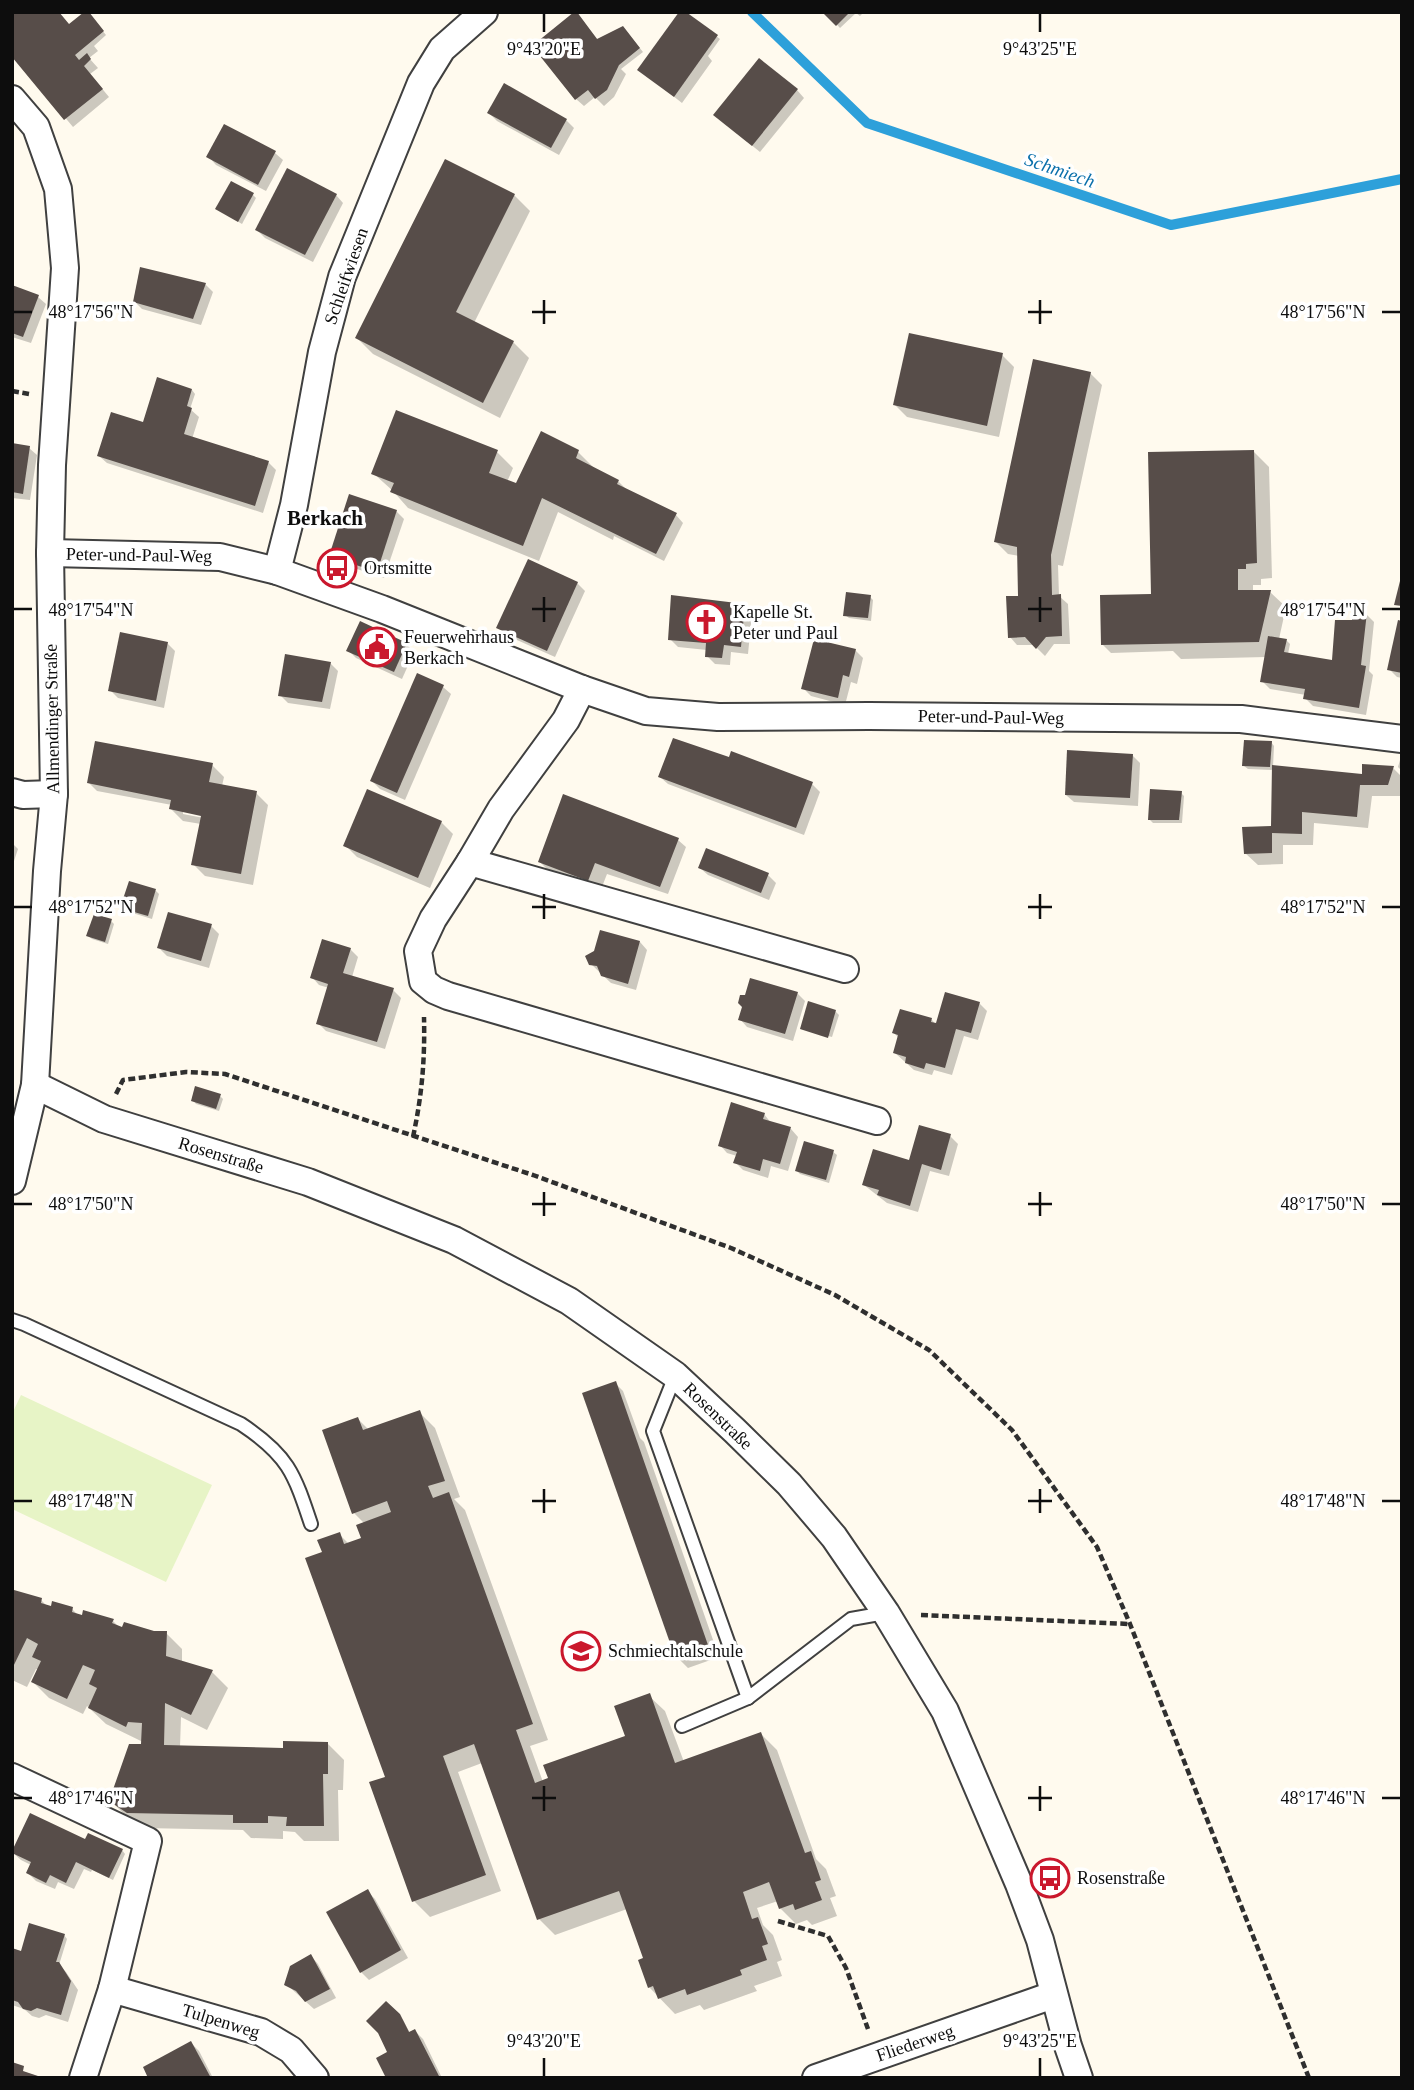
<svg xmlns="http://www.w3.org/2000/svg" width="1414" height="2090" viewBox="0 0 1414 2090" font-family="Georgia,serif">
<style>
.pitch{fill:#e7f4c6}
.shadow{fill:#0003;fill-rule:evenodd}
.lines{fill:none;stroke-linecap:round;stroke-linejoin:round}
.stream{stroke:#2da0da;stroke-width:10}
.building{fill:#574d49}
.lane-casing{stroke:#404040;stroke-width:16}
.street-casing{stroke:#404040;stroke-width:30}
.path{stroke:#2f2f2f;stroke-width:4.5;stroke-dasharray:7 3.5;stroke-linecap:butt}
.lane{stroke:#fff;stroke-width:12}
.street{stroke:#fff;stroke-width:26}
.ticks{fill:none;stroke:#0d0d0d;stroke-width:2.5}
.labels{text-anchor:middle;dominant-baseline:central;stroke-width:7;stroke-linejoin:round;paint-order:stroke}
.street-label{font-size:18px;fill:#0d0d0d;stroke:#fff}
.poi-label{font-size:18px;fill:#0d0d0d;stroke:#fff;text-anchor:start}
.water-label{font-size:19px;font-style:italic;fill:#0b70ab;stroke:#fff}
.quarter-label{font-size:21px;font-weight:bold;fill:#0d0d0d;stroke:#fff}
.ticks-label{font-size:18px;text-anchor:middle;fill:#0d0d0d;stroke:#fff;stroke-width:7;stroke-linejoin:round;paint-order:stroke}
</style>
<rect width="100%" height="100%" fill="#fffaee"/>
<path class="pitch" d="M21,1395L212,1485L166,1582L12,1509V1414Z"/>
<g class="shadow">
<path d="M87,12L106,35L94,46L98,51L89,58L98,68L90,74L109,97L73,127L12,54L70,26Z"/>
<path d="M828,12H864L860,16L856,13L840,28L827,14Z"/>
<path d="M583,21L598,40L627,32L643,52L621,69L626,74L614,97L604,106L595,97L584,106L576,99Z"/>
<path d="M716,36L720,39L708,56L712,61L682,103L640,70Z"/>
<path d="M797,90L804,98L760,152L723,122Z"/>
<path d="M489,113L566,120L574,128L559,155L497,121Z"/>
<path d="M275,153L283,160L266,191L216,165L209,157Z"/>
<path d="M252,194L256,198L242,224L217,209Z"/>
<path d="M336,195L343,203L313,262L265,238L257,230Z"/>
<path d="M514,195L530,211L474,323L513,342L529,358L500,418L373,354L357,338Z"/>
<path d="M205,284L213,292L201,325L142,309L134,301Z"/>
<path d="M12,286L38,297L46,304L31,343L12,337Z"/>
<path d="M1002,355L1014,367L999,437L907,417L895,405Z"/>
<path d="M1090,373L1102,385L1063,566L1058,565L1059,596L1068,604L1070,644H1054L1045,656L1034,645H1017L1010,637L1020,597L1019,556L1008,554L996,542Z"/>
<path d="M192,390L195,394L190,409L199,417L192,439L268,462L276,470L263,513L107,463L99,456Z"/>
<path d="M542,433L578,452L594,468L618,481L629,492L676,515L683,523L664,561L614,536L613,540L558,512L539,561L408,508L393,491L373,473L497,452L513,468L507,482L516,485Z"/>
<path d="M12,445L29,448L37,455L30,500L12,498Z"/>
<path d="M1253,451L1269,467L1272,578L1261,579V585H1253V592H1270L1286,607L1279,639L1286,640L1290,644L1288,654L1334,662L1353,622L1366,614L1374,622L1369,671L1373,675L1366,715L1313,706L1305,698L1306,695L1270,689L1262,681L1266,657L1181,659L1173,651L1111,653L1103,645L1153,595Z"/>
<path d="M396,511L404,519L384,578L339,563L331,556Z"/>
<path d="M577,583L585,591L555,657L506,635L498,627Z"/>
<path d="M870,597L873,600L871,621L849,618L845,615Z"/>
<path d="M744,605L752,613L748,654L731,652L730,665L715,664L707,656V650L678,647L670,639Z"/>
<path d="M1402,622V678L1397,677L1389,669Z"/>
<path d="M167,643L175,651L164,708L118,698L110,690Z"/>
<path d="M406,644L414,652L402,679L356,658L348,650Z"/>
<path d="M855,650L863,658L857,684L851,682L845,705L811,696L803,688Z"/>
<path d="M330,663L338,671L330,709L288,703L280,695Z"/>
<path d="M443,687L451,694L405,800L380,789L372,781Z"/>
<path d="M1271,742L1274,746L1273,767L1363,776L1393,768L1402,777L1400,796H1372L1368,828L1314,823L1313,845H1283V864L1258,865L1245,853L1273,827L1274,770L1248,769L1244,766Z"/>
<path d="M1402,753V771L1398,767Z"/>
<path d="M1132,755L1140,763L1138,806L1074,802L1066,795Z"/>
<path d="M212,765L224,777L222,786L256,793L268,805L253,885L205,876L193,864L201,824L183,821L171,809L172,805L97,791L89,783ZM183,810L210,816L209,819L183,814Z"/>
<path d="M660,777L812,784L820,792L804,835L668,784Z"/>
<path d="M1181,793L1184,796L1182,823H1153L1150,820Z"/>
<path d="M441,822L453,834L430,888L357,857L345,845Z"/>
<path d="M644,827L678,840L686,847L668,894L607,874L600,892L552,874L540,862Z"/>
<path d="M12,843L18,849L12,867Z"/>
<path d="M700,868L768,875L776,883L769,900L708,875Z"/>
<path d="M130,883L156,891L159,894L152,919L126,911L122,908Z"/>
<path d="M111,921L114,924L108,944L92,939L88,936Z"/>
<path d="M211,926L219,934L209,968L167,956L159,948Z"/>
<path d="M640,942L647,950L636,990L611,983L591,964Z"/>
<path d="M350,949L358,957L352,977L393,990L401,998L385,1049L326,1031L318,1023L329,988L319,985L312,977Z"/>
<path d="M797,993L805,1001L793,1041L747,1027L740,1019Z"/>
<path d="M979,1003L987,1011L978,1040L964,1036L952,1075L934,1070L932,1075L914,1070L895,1053L899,1038L894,1033L901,1011L932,1020L937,1026Z"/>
<path d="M835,1011L839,1015L832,1037L802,1029Z"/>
<path d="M220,1096L223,1099L219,1111L196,1104L193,1100Z"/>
<path d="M764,1114L771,1123L791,1129L798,1137L788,1171L771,1166L768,1178L743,1170L735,1162L737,1156L727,1153L720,1145Z"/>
<path d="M950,1136L958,1144L949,1176L930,1171L918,1212L887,1203L864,1185L910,1162Z"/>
<path d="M833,1152L837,1155L829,1183L800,1174L797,1171Z"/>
<path d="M615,1383L623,1391L640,1438L644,1442L719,1657L688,1668L676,1656Z"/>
<path d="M419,1412L435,1428L460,1497L454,1499L465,1510L548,1740L530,1746L543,1782L627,1737L649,1696L665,1711L684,1762L761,1734L777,1750L816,1859L826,1869L836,1896L830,1898L837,1916L812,1925L807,1920L796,1924L780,1908L778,1901L757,1908L763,1925L773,1935L782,1960L777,1962L782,1976L754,1986L757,1991L704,2010L700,2005L675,2014L649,1987L646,1959L627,1909L555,1935L539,1919L482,1763L458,1772L501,1891L430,1917L414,1901L387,1778L324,1553L339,1534L349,1544L363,1539L365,1524L354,1513L358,1419L369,1430Z"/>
<path d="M41,1600L48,1607L72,1609L79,1616L113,1621L120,1628L154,1633H166L182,1649V1663L212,1672L228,1688L207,1730L181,1717L180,1747L285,1749L328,1744L344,1760L343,1790H338L339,1841H304L295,1832L283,1831V1839L251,1838L243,1830L144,1828L127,1817L111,1801L143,1746V1742L106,1724L87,1706L83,1714L49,1698L33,1682L39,1670L36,1669L27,1687L12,1680V1603Z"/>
<path d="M84,1840L122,1850L125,1854L113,1880L92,1870L91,1872L84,1869L74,1889L58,1882L55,1889L36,1881L28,1873L31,1865L21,1860L13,1853Z"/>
<path d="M367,1891L375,1899L408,1958L369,1980L361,1972Z"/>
<path d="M64,1935L67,1939L59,1965L66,1972L78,1990L68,2022L46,2015L39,2018L32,2016L24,2009L12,2005V1951L28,1955Z"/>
<path d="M311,1956L318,1964L336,1998L314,2009L286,1984Z"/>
<path d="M386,2004L403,2020L410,2033L415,2031L423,2039L442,2078H388L389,2053Z"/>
<path d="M191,2043L199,2051L213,2078H150Z"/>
</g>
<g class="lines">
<path class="stream" d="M752,12L867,123L1171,225L1402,179"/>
</g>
<g class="building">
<path d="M12,12H59L69,24L84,12H89L104,31L75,55L79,60L87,53L91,59L84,66L103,89L64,120L12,57Z"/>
<path d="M574,12H577L597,39L623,26L640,48L619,65L607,90L595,99L588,90L575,100L532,46Z"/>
<path d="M679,12H686L718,35L674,97L637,70Z"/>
<path d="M826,12H850L836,26L824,14Z"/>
<path d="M759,58L798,89L752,146L713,115Z"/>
<path d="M504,83L567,119L551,148L487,113Z"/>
<path d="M224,124L276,151L258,185L206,157Z"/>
<path d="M445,159L515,194L456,312L514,341L483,403L355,338Z"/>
<path d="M287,168L337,194L305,255L255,230Z"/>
<path d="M231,181L254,193L238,222L215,209Z"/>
<path d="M140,267L206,283L193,319L133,302Z"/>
<path d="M12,285L39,295L23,337L12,333Z"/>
<path d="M909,333L1003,353L987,426L893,405Z"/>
<path d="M1033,359L1091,372L1051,555L1052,595L1061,594L1062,636L1046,637L1036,649L1025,637L1008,638L1006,596H1018L1017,547L994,542Z"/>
<path d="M157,377L192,389L187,406L192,408L184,434L269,461L255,506L97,456L111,412L143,422Z"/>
<path d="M396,410L498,450L489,473L516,483L541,431L579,450L576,458L619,480L617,484L677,513L656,554L542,498L523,546L390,492L394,483L371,474Z"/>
<path d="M12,443L30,446L23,494L12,492Z"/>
<path d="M1254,450L1257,563L1246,564V569H1238V590H1271L1259,642L1101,645L1100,595L1151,594L1148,452Z"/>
<path d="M349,494L397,510L377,572L329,556Z"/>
<path d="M528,559L578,582L547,651L496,628Z"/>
<path d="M1401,577H1402V606L1394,605Z"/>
<path d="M846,592L871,595L868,618L843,616Z"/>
<path d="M671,595L745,604L741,647L724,645L722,658L705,657L706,643L668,640Z"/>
<path d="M1353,611L1367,612L1361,665L1366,666L1359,708L1303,699L1305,689L1260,682L1268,636L1287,639L1284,652L1332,660L1335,620H1352Z"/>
<path d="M1398,620L1402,621V673L1387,670Z"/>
<path d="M360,621L407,643L394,672L346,651Z"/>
<path d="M120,632L168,642L156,701L108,691Z"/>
<path d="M814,639L856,649L849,677L843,675L838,698L801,689Z"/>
<path d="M285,654L331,662L322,702L278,696Z"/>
<path d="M417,673L444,685L397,793L370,781Z"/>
<path d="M673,738L729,757L731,751L813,782L796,828L658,777Z"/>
<path d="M1244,740L1272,741L1270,767L1242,766Z"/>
<path d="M95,741L213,763L209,782L257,791L241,874L191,865L201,816L169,809L171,800L87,783Z"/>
<path d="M1067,750L1133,754L1130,798L1065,795Z"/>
<path d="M1362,764L1394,766L1388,785H1360L1357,817L1302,812V834L1272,833V853L1244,854L1242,827L1271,826L1272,765L1362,774Z"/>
<path d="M367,789L442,821L418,878L343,846Z"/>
<path d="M1150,789L1182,791L1179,820H1148Z"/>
<path d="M563,794L679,838L660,887L595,863L588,881L538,862Z"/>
<path d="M706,848L769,873L761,893L698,868Z"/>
<path d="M129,881L156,889L148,916L120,908Z"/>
<path d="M168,912L212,924L201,961L157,948Z"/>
<path d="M94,914L112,919L105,942L86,936Z"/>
<path d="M600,930L640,941L628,984L601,976L597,966L589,965L585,956L594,951Z"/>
<path d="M322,939L351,948L343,973L394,988L377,1042L316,1024L328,984L310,978Z"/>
<path d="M750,978L798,992L785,1034L738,1020L742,1007L738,1003L740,995H745Z"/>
<path d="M945,992L980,1002L971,1033L956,1029L945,1068L926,1063L924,1069L905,1063L906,1057L893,1053L898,1035L892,1033L900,1009L932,1018L931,1022L936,1023Z"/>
<path d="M808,1001L836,1010L828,1038L800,1029Z"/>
<path d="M195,1086L221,1094L216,1109L191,1101Z"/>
<path d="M731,1102L765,1113L763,1119L791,1127L780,1164L763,1159L760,1171L733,1163L737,1152L718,1146Z"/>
<path d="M919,1125L951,1134L941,1170L922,1164L910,1206L877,1195L879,1190L862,1185L873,1149L909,1160Z"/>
<path d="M804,1141L834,1150L826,1180L795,1171Z"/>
<path d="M616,1381L708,1645L675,1657L582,1393Z"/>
<path d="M420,1410L445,1481L428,1486L433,1498L449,1492L533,1724L516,1730L535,1783L548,1778L543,1765L625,1736L614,1706L650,1693L675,1763L761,1732L805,1853L811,1851L821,1880L815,1882L822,1900L795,1910L793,1904L779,1909L769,1882L743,1892L752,1919L758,1917L768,1944L762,1946L767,1960L740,1970L742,1975L687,1995L685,1989L658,1999L653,1986L648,1988L638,1960L643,1958L619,1891L537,1920L474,1744L443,1756L486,1875L412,1902L369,1782L385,1777L305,1558L322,1552L317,1540L340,1532L344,1544L361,1538L356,1525L391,1512L387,1501L352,1514L322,1430L358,1417L363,1430Z"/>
<path d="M14,1590L42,1598L41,1603L51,1606L52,1601L73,1607L72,1612L82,1615L83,1610L114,1619L112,1623L122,1627L124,1622L154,1631H167L166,1656L213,1670L191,1715L165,1703L164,1745L283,1748V1741L328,1742V1774H323L324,1826H286L287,1817L268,1816V1823H233V1815L127,1813L109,1801L129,1744H141L142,1723L128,1722L126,1727L88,1708L97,1688L89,1684L95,1670L83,1665L67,1699L31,1682L41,1661L32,1657L38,1644L27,1638L12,1669V1597Z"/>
<path d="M30,1813L85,1839L88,1833L123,1849L109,1878L76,1862L66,1883L50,1875L46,1883L26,1873L31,1862L12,1853V1851Z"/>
<path d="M368,1889L401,1950L360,1973L326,1912Z"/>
<path d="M29,1923L65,1934L56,1962H59L71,1981L61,2015L37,2008L31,2011L23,2009L18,2002L12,2000V1948L21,1951Z"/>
<path d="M311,1954L330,1989L305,2002L296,1991L284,1985L290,1966Z"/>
<path d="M386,2001L400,2014L409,2032L415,2029L440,2078H386L376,2058L387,2052L378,2033L366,2021Z"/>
<path d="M191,2041L211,2078H148L143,2067Z"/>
<path d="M12,2062L24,2066L23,2071L44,2078H12Z"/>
</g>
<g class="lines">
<defs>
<g id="lane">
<path d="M12,1320L24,1324L241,1424C288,1455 294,1473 311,1524"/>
<path d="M675,1376L653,1431L748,1698"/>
<path d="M682,1726L748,1698L851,1619L885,1613"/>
</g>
<g id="street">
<path d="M12,99L36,127L58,189L65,268L52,465L50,553L54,794L47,871L35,1085L12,1181"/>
<path d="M50,553L220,557L277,571L382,609L582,689L646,711L718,717L869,716L1241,719L1402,739"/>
<path d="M277,571L294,505L322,352L342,277L421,83L442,49L484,12"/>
<path d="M582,689L566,720L501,809L470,862L433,919L418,951L423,981L434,990L448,996L877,1121"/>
<path d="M12,792L23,795L54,794"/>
<path d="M470,862L845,969"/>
<path d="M35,1085L104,1119L308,1182L454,1240L569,1301L675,1375L735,1431L789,1484L834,1537L886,1613L945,1711L1019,1884L1040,1940L1068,2046L1079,2078"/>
<path d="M12,1777L148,1841L112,1989L83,2078"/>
<path d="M112,1989L261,2032L291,2050L315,2078"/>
<path d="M816,2078L1053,1995"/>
</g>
</defs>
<use href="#lane" class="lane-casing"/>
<use href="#street" class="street-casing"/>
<g class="path">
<path d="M12,391L29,394"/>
<path d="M116,1094L123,1080L186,1072L225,1074L533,1175L731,1248L835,1295L929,1350L1012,1430L1097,1547L1130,1624L1309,2078"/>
<path d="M413,1137C422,1095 425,1060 424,1017"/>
<path d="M921,1615L1130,1624"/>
<path d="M778,1921L828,1936L846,1968L868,2029"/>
</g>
<use href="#lane" class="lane"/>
<use href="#street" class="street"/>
</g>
<path class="ticks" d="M544,14V32M1040,14V32M544,300V324M1040,300V324M14,312H32M532,312H556M1028,312H1052M1382,312H1400M544,597V622M1040,597V622M14,609H32M532,609H556M1028,609H1052M1382,609H1400M544,894V919M1040,894V919M14,907H32M532,907H556M1028,907H1052M1382,907H1400M544,1192V1216M1040,1192V1216M14,1204H32M532,1204H556M1028,1204H1052M1382,1204H1400M544,1489V1513M1040,1489V1513M14,1501H32M532,1501H556M1028,1501H1052M1382,1501H1400M544,1786V1811M1040,1786V1811M14,1798H32M532,1798H556M1028,1798H1052M1382,1798H1400M544,2058V2076M1040,2058V2076"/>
<defs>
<symbol id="bus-ring" viewBox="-11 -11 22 22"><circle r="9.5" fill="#fff" stroke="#ca182d" stroke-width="1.5"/><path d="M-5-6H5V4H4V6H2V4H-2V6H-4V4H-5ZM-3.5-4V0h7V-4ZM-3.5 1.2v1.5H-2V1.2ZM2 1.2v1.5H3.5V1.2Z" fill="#ca182d"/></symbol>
<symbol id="church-ring" viewBox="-11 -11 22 22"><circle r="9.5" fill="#fff" stroke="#ca182d" stroke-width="1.5"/><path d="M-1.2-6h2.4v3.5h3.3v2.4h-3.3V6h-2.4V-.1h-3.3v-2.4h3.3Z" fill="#ca182d"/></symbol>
<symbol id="civic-ring" viewBox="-11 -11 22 22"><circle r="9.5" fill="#fff" stroke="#ca182d" stroke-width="1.5"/><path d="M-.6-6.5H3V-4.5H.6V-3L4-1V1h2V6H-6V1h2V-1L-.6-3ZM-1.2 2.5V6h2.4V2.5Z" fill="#ca182d"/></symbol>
<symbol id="school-ring" viewBox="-11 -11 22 22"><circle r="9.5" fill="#fff" stroke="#ca182d" stroke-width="1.5"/><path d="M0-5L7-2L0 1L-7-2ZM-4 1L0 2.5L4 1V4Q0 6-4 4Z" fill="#ca182d"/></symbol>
</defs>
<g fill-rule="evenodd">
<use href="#bus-ring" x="315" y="546" width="44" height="44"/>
<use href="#church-ring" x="684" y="600" width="44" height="44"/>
<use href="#civic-ring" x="355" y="625" width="44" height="44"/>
<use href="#school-ring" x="559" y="1629" width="44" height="44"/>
<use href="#bus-ring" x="1028" y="1856" width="44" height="44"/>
</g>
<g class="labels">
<g class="street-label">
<text transform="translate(346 276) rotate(-71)">Schleifwiesen</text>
<text transform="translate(139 555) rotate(1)">Peter-und-Paul-Weg</text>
<text transform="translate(991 717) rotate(1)">Peter-und-Paul-Weg</text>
<text transform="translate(52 719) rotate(-91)">Allmendinger Straße</text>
<text transform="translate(221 1155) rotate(17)">Rosenstraße</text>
<text transform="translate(718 1416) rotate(44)">Rosenstraße</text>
<text transform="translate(221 2021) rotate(17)">Tulpenweg</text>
<text transform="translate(915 2043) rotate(-19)">Fliederweg</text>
</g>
<g class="poi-label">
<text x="364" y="568">Ortsmitte</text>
<text x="733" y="612">Kapelle St.<tspan x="733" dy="21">Peter und Paul</tspan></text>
<text x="404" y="637">Feuerwehrhaus<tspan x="404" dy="21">Berkach</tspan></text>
<text x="608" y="1651">Schmiechtalschule</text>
<text x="1077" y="1878">Rosenstraße</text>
</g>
<g class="water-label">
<text transform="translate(1060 170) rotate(19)">Schmiech</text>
</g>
<g class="quarter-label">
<text x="325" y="518">Berkach</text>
</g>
</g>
<g class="ticks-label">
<text x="544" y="55">9°43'20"E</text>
<text x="1040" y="55">9°43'25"E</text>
<text x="91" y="318">48°17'56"N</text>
<text x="1323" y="318">48°17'56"N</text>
<text x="91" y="616">48°17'54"N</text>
<text x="1323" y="616">48°17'54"N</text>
<text x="91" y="913">48°17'52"N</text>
<text x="1323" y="913">48°17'52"N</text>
<text x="91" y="1210">48°17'50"N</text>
<text x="1323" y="1210">48°17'50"N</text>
<text x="91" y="1507">48°17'48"N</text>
<text x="1323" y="1507">48°17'48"N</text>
<text x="91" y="1804">48°17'46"N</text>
<text x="1323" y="1804">48°17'46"N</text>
<text x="544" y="2047">9°43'20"E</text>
<text x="1040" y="2047">9°43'25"E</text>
</g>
<rect width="1414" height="2090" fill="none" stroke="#0d0d0d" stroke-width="28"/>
</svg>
